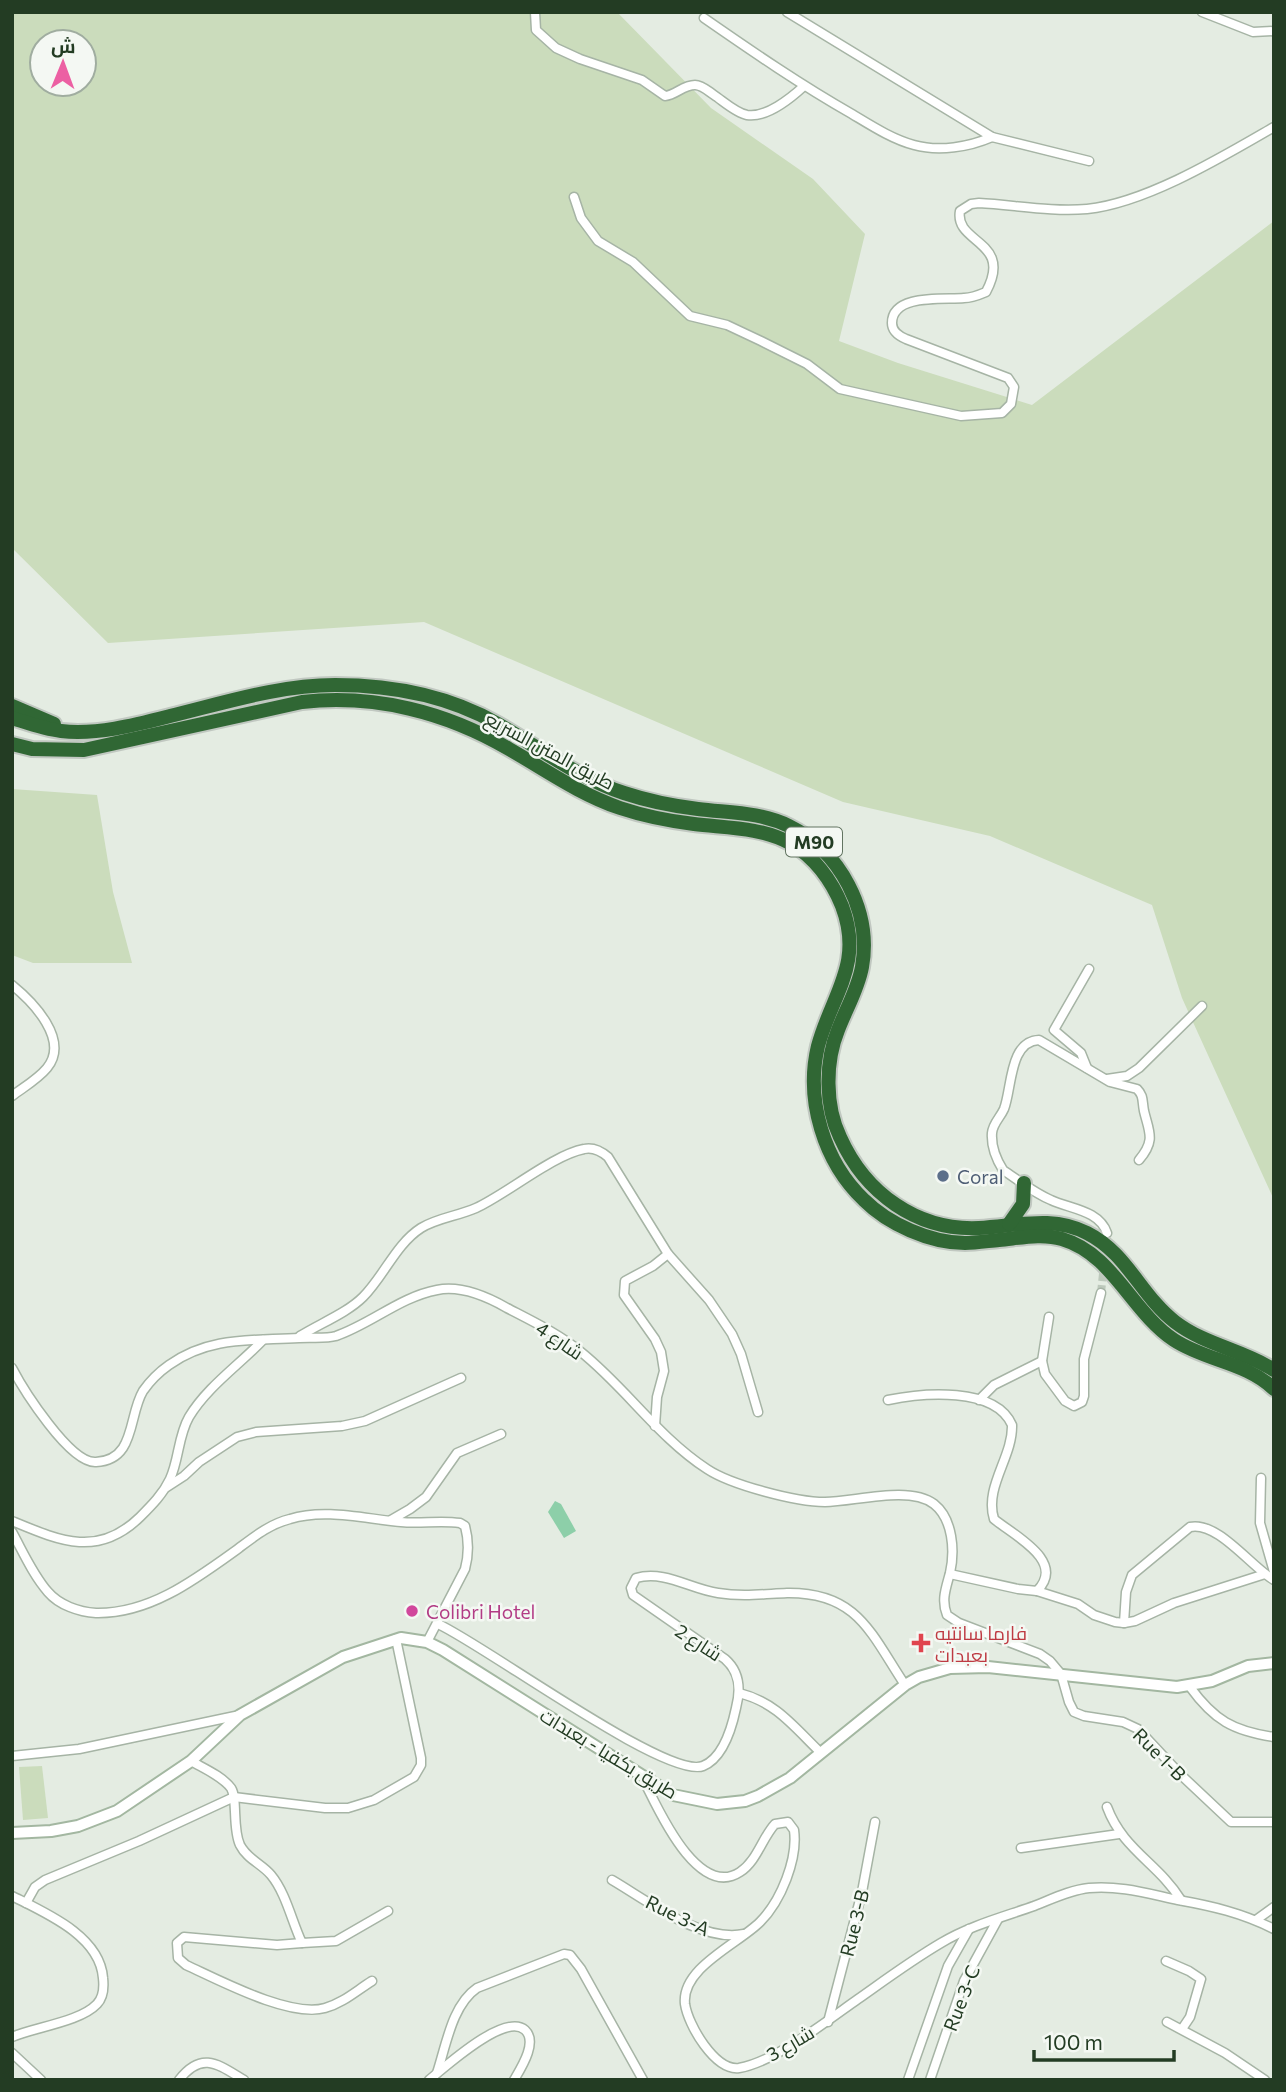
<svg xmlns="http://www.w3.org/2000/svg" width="1286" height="2092" viewBox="0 0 1286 2092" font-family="Commissioner,Cairo,sans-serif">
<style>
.green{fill:#cbdcbc;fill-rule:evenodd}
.water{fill:#8dcfa9}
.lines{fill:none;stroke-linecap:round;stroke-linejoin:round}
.street-tunnel{stroke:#bdc9bc;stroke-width:8;stroke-dasharray:8 4;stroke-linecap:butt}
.street-casing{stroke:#a6b4a5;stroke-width:11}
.secondary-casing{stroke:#a3b7a1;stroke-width:14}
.highway-casing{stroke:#c1c8c1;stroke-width:18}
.street{stroke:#fff;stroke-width:8}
.secondary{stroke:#fff;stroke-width:10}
.highway{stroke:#306734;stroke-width:14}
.service-dot{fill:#5c6f8a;stroke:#f4f8f3;stroke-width:2.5}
.hotel-dot{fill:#d1479c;stroke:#f4f8f3;stroke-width:2.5}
.health-dot{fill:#e0444e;stroke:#f4f8f3;stroke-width:2.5}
.labels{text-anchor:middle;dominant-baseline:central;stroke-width:5;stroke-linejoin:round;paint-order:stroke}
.shield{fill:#f4f8f3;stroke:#627461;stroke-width:2}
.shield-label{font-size:18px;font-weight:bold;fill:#233c23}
.street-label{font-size:19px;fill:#233c23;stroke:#f4f8f3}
.service-label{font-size:19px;fill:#4e5e75;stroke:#f4f8f3;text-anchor:start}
.hotel-label{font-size:19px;fill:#b23c85;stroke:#f4f8f3;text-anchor:start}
.health-label{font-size:19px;fill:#be3a42;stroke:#f4f8f3;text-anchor:start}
</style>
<rect width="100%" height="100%" fill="#e4ece2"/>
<g class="green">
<path d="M12,12L618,13L711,108L813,179L865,234L839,341L898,363L1032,405L1274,221V1200L1182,998L1152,905L990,836L843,802L424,622L108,643L12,548ZM42,42H84V84H42Z"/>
<path d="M12,789L97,795L113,892L132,963H33L12,955Z"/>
<path d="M42,1766L48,1818L23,1820L19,1767Z"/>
</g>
<path class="water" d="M555,1501L561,1504L576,1531L564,1538L548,1512Z"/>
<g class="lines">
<path class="street-tunnel" d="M1101,1293L1106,1244"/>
<defs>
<g id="street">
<path d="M535,12L536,30L556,48L580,59L642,80L665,96C676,95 683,85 695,85C702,85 708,91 714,95C723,101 736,113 747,115C766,118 791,98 804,86"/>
<path d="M1202,12L1253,32L1274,31"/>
<path d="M704,18C753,52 801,85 852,114C872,126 892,139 914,145C939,152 969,147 992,137L787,12"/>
<path d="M992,137L1089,161"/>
<path d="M574,197L581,218L598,241L633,262L690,316L727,325L761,341L807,364L840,389L961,416L1002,413L1011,404L1014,387L1008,378L906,339C899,336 892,332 892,323C892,293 946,300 964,298C972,298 979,295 986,292C1014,240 954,244 960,211L971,204L979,203C1015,205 1051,212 1087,209C1146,203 1222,157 1274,127"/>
<path d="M12,985C33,1002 70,1040 47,1068C38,1079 24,1087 12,1096"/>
<path d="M1087,1068L1081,1053L1054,1030L1089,969"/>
<path d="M1107,1079L1127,1076L1139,1068L1202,1006"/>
<path d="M1107,1233C1099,1210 1070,1209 1051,1200C1034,1193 1018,1180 1003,1170C996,1159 991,1147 992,1133C993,1123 1000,1118 1004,1109C1012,1089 1009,1041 1039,1040L1110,1082L1137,1089C1144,1096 1142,1101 1144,1111C1149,1132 1156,1140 1139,1160"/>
<path d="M1049,1317L1042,1361L1045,1374L1065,1401L1074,1406L1082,1402L1084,1396V1359L1101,1293"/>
<path d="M300,1336C319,1324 347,1313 363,1297C384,1276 396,1244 421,1228C437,1218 458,1216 476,1208C508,1193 553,1155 584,1149C593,1147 601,1151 608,1157L668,1254L709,1300L732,1334L741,1354L758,1412"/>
<path d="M12,1368C23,1389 70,1464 96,1462C136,1460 128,1416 143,1391C150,1381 159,1372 169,1365C210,1336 252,1341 299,1338C311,1337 325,1339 336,1336C371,1324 400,1297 437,1290C461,1285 486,1296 507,1308C532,1321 559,1334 581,1352C626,1388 658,1437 707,1469C731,1485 796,1502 825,1502C854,1502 909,1485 934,1504C953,1519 955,1551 950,1573C946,1588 941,1600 947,1615L959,1623L1040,1654L1050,1661L1061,1674L1069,1702L1074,1712L1084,1716L1123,1722L1138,1729L1181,1775L1231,1822H1274"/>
<path d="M888,1400C922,1393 995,1386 1012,1425C1013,1457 984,1487 994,1519C1013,1535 1067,1561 1037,1591L1018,1589L950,1574"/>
<path d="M979,1400L994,1385L1042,1361"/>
<path d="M655,1426L657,1397L664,1371L661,1352L655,1339L624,1295L625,1281L653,1266L668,1254"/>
<path d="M1261,1478L1260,1523L1274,1572"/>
<path d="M167,1487L184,1476L199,1462L237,1437L256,1432L342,1426L365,1421L461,1378"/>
<path d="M391,1520L410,1509L426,1497L457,1453L501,1434"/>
<path d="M12,1521C60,1541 98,1558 140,1517C152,1505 163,1494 170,1479C179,1460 178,1436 189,1417C207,1387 239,1365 263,1340"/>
<path d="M12,1532C23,1552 33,1575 48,1592C59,1605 79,1612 96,1613C150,1614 196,1579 239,1548C255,1536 270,1524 290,1519C325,1508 365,1519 401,1522C421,1524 440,1520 460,1523L465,1526C469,1541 469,1554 465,1569L427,1642"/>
<path d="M1037,1591L1078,1604L1094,1615L1115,1622L1124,1623L1135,1621L1174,1603L1265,1574"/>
<path d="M1124,1623L1126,1592L1132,1575L1190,1527C1218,1521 1251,1567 1274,1580"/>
<path d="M438,1624C483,1644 667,1780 703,1766C723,1758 732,1727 736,1708C741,1689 740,1672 725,1659L633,1595L631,1588L636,1578C665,1570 690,1589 718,1593C742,1597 764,1594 787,1593C858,1592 871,1634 905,1685"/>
<path d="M1190,1687C1214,1720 1233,1731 1274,1737"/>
<path d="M739,1693C776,1702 794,1727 821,1753"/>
<path d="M12,1756L79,1749L240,1715"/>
<path d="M191,1761C203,1768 222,1776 231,1788C238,1799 232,1828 240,1845C247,1859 262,1864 271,1875C286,1893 292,1922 302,1943L336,1941L388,1911"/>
<path d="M646,1779L647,1787C660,1813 699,1899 740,1872C757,1861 762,1838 775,1824L788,1822L794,1830C798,1859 781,1901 760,1922C738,1944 681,1968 685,2004C688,2025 715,2071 739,2068C775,2062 828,2020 858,1999C885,1980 912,1960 941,1943C969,1926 1003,1917 1034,1906C1052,1899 1070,1890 1089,1888C1119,1885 1149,1894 1178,1900C1212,1906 1242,1913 1274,1929"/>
<path d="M1107,1807C1123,1850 1158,1863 1181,1900"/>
<path d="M1021,1848L1119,1834"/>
<path d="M612,1880C648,1901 702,1943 744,1934"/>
<path d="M12,1896C46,1913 100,1936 103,1978C104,1987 103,1998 97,2004C80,2022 35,2027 12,2037"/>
<path d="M26,1903L35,1887L45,1880L139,1841L234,1797L325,1808H348L374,1800L414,1777L421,1765V1758L396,1639"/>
<path d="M1256,1920L1274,1907"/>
<path d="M302,1943L277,1945L184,1937L177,1943L178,1958L186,1965C219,1980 290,2018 325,2008C343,2003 356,1991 372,1981"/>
<path d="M1166,1961L1189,1971L1201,1979L1190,2017L1182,2029"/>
<path d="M828,2022L862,1892L875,1822"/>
<path d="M1167,2022L1225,2053L1265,2080"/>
<path d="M12,2053L41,2080"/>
<path d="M437,2073C446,2046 452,2005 477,1988L564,1954L570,1955L581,1969L643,2080"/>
<path d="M179,2080C202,2050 219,2065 244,2080"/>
<path d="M429,2080C445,2067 505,2012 525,2030C538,2042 521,2068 514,2080"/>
<path d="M908,2080L948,1966L969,1929"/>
<path d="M930,2080L964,1981L998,1919"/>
</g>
<path id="secondary" d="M12,1833L51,1831L78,1826L117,1811L191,1761L240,1715L343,1657L401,1638L427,1642L443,1650L673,1795L717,1804L745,1801L758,1796L790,1778L905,1685L919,1677L950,1668L988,1667L1177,1687L1212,1681L1248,1666L1274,1663"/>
<g id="highway">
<path d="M12,706L54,724"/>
<path d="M12,718C28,723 44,729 61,731C97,735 135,725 170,716C224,703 279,685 335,685C392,685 449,696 498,724C540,748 578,778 624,793C648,801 673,806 698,809C730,813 760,812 789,826C840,851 872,911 862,967C858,989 846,1009 838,1030C825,1062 825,1106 840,1137C865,1193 917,1231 979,1228C1017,1226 1052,1215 1087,1233C1127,1253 1141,1296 1175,1322C1205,1345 1243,1350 1274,1370"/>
<path d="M12,744L32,749L84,750L302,702C375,694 446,712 509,749C546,770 579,794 620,808C644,816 669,821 694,824C727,828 760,827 790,843C814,856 832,881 842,906C864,964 832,994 818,1046C805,1100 824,1162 864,1200C888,1224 930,1243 965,1243C976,1243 988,1241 999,1240C1020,1238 1042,1233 1062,1239C1113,1254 1131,1311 1174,1340C1206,1361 1246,1362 1274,1389"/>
<path d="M1009,1224L1023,1204L1024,1183"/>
</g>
</defs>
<use href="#street" class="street-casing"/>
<use href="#secondary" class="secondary-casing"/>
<use href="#highway" class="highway-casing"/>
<use href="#street" class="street"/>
<use href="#secondary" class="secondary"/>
<use href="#highway" class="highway"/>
</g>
<circle class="service-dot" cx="943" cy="1176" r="7"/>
<circle class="hotel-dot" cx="412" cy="1611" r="7"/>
<path class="health-dot" d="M917.5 1632.5h7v7h7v7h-7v7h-7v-7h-7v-7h7z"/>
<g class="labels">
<rect class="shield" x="786" y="827.5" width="56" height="29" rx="5"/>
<g class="shield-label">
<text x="814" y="842">M90</text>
</g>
<g class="street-label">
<text transform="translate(550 750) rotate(28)">طريق المتن السريع</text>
<text transform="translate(560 1340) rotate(34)">شارع 4</text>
<text transform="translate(699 1642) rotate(33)">شارع 2</text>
<text transform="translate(609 1753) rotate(31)">طريق بكفيا - بعبدات</text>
<text transform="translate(1160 1754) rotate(45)">Rue 1-B</text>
<text transform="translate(678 1915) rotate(26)">Rue 3-A</text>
<text transform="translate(854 1923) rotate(-76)">Rue 3-B</text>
<text transform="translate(961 1998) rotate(-69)">Rue 3-C</text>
<text transform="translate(790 2043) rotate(-30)">شارع 3</text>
</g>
<g class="service-label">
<text x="957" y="1176">Coral</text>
</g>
<g class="hotel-label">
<text x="426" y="1611">Colibri Hotel</text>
</g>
<g class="health-label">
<text x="935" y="1632">فارما سانتيه<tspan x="935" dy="22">بعبدات</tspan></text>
</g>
</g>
<rect width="1286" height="2092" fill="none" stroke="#233c23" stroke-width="28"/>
<g transform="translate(63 63) rotate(1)"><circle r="33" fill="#f4f8f3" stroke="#a0ada0" stroke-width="2"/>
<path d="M0-5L12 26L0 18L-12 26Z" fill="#ec60a3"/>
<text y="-10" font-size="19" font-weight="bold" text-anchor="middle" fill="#233c23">ش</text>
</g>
<path d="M1034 2050v10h140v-10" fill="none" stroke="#233c23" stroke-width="3.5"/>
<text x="1044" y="2050" font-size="21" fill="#233c23" stroke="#f4f8f3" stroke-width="5" paint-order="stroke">100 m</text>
</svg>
